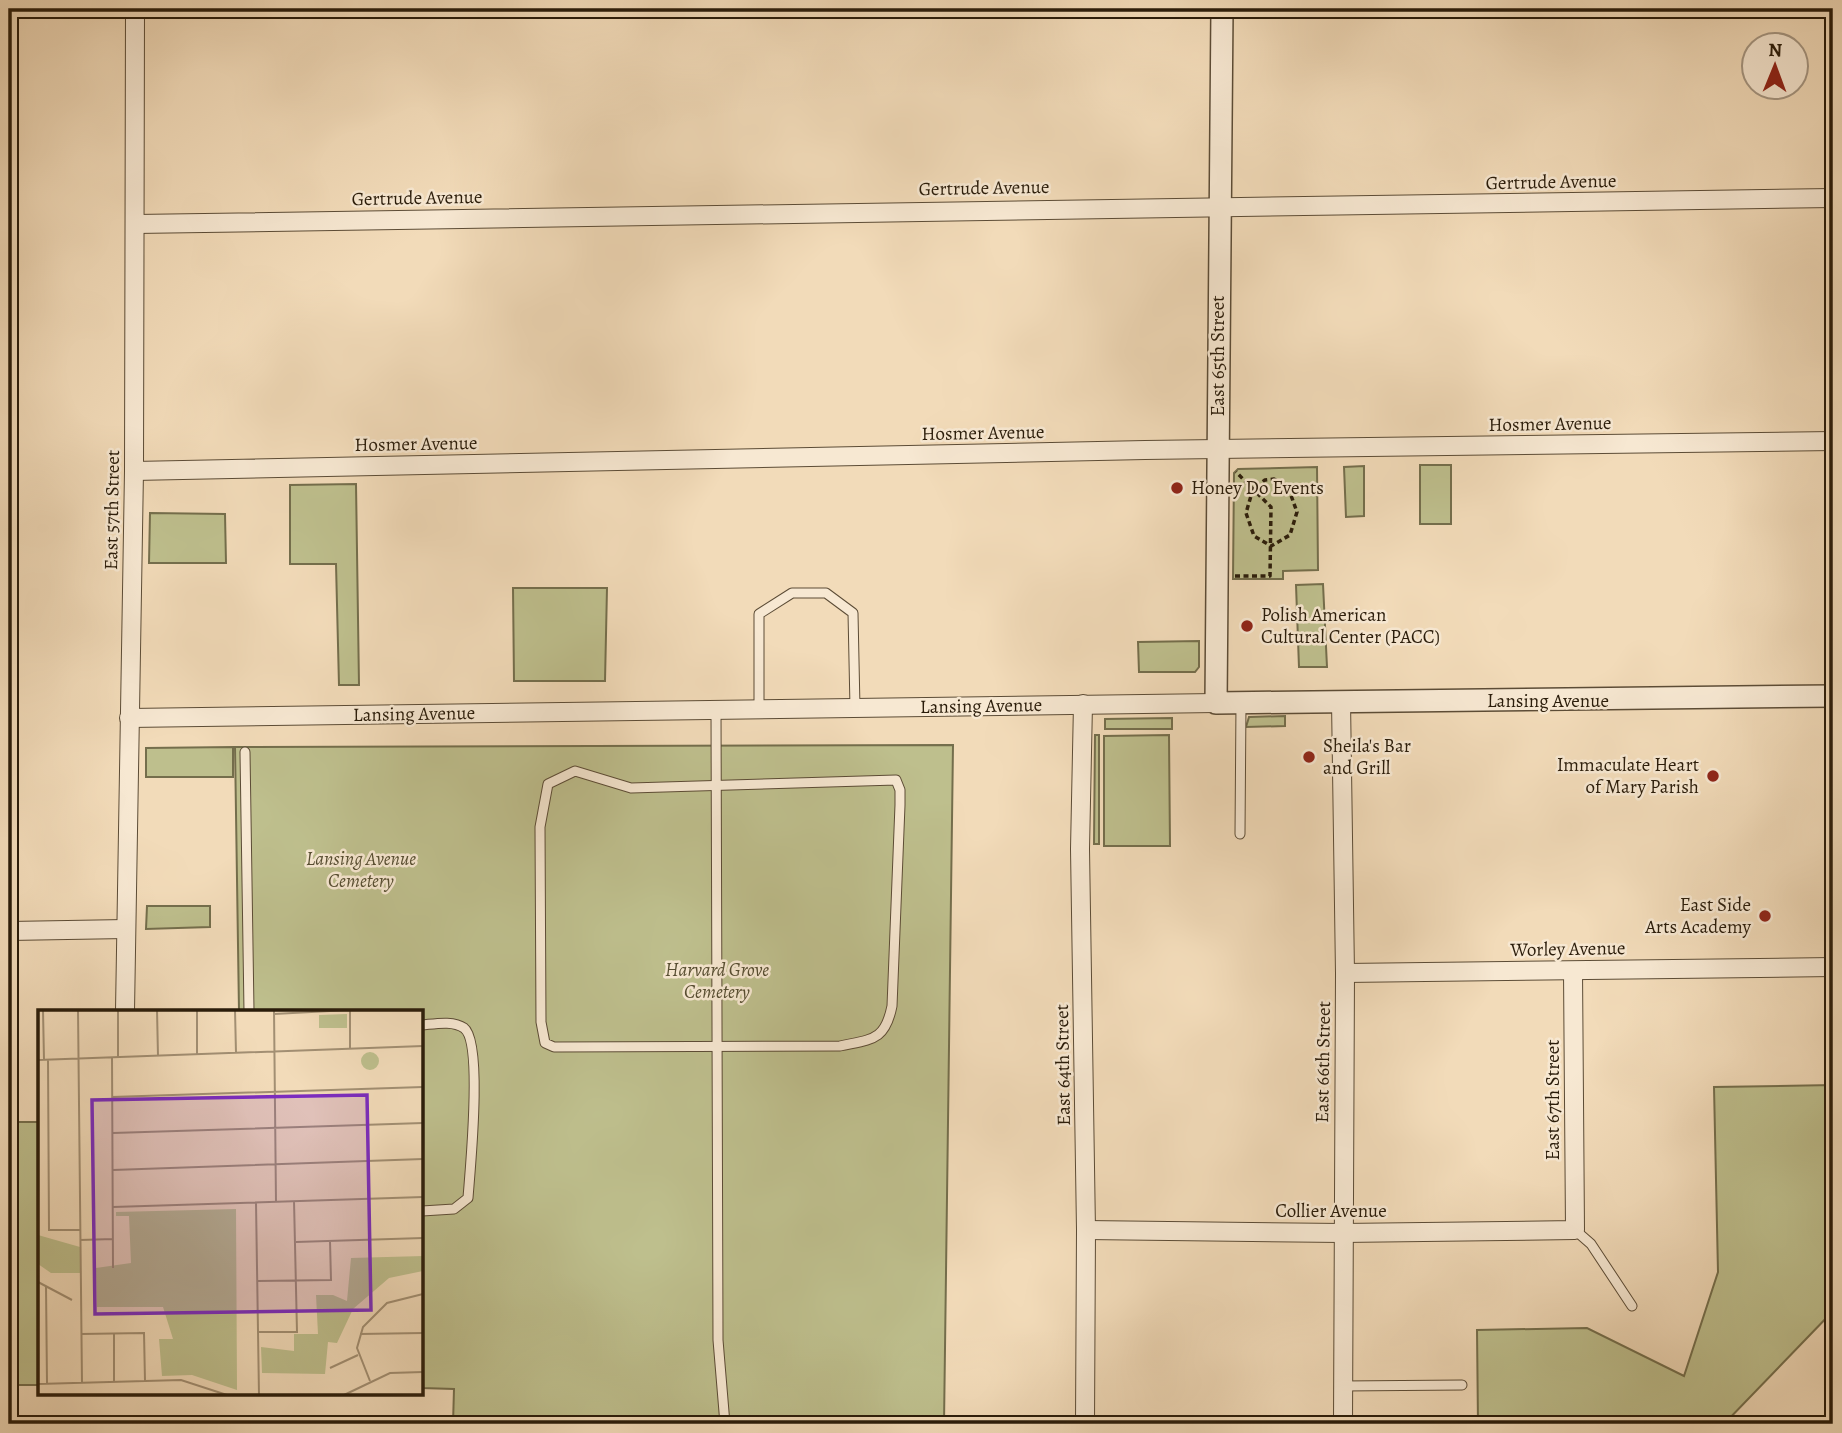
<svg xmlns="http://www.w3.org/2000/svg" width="1842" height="1433" viewBox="0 0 1842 1433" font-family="Alegreya,serif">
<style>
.green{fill:#bebf8d;stroke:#746e4c;stroke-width:2}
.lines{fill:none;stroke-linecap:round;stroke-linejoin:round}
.service-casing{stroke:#5c4c36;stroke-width:11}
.minor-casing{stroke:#5c4c36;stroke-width:20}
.tertiary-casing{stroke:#5c4c36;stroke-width:24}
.path{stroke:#2a1c0a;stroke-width:3.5;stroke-dasharray:5 3.5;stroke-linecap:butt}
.service{stroke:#f7e8d2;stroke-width:9}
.minor{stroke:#f7e8d2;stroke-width:18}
.tertiary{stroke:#f7e8d2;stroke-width:21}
.poi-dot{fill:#8f2418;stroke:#f7e8d2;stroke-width:2.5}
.labels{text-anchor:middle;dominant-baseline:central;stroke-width:5;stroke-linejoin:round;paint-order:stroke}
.street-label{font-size:19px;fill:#2a1c0a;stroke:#f7e8d2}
.poi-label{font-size:19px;fill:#2a1c0a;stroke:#f7e8d2;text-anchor:start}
.park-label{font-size:19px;font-style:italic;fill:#564d31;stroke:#f7e8d2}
.inset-road{fill:none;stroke:#a28f73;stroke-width:2}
.view{fill:#7b2cbf;fill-opacity:0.15;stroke:#7b2cbf;stroke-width:3.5}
.inset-edge{fill:none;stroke:#2a1c0a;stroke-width:3.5}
</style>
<rect width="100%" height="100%" fill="#f2dbb9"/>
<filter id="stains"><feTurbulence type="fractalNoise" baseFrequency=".00286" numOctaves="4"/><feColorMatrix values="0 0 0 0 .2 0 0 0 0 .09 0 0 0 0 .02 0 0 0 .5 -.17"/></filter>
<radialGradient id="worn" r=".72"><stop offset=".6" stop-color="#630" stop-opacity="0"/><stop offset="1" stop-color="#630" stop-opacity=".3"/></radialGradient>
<g class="green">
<rect x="1420" y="465" width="31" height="59"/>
<path d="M1364,466V516L1346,517L1344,467Z"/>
<path d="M1317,467L1318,570L1283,571V579H1233L1234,473L1238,469Z"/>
<path d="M356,484L359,685H339L336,564H290V485Z"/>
<path d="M150,513L225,514L226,563H149Z"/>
<path d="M1323,584L1327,667H1299L1296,585Z"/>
<path d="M513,588H607L605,681H514Z"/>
<path d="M1199,641V667L1195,672H1139L1138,642Z"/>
<path d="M1285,716V726L1246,727L1249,717Z"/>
<path d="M1172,718V729H1105V719Z"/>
<path d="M1095,735H1099V844H1094Z"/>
<path d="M1169,735L1170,846H1104V736Z"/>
<path d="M953,745L944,1424H453L454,1389L422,1388V1011H239L235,747Z"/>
<path d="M233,747V777H146V748Z"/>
<path d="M147,906H210V927L146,929Z"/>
<path d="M1833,1085V1311L1724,1424H1478L1477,1330L1587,1328L1684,1376L1718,1272L1714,1087Z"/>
<path d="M10,1122H40V1385H9Z"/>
</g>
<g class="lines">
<defs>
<g id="service">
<path d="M716,710L718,1340L725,1424"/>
<path d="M759,710V614L792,593H826L853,613L855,708"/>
<path d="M245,752L249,1011"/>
<path d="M575,771L631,788L896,780L900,790V805L892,1006C885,1041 872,1039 840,1046L554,1047L545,1043L541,1022L540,827L548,784Z"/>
<path d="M1240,834L1241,703"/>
<path d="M422,1025C434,1024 453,1020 464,1028C483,1042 470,1170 468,1198L454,1209L422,1211"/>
<path d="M1575,1230L1591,1244L1632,1306"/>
<path d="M1343,1386L1462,1385"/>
</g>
<g id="minor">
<path d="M135,224L1833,198"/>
<path d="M134,471L1145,450L1833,441"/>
<path d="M1341,701L1345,973L1343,1424"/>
<path d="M1083,704L1080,849L1086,1230L1085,1424"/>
<path d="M129,718L1216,703"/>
<path d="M9,931L126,929"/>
<path d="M1345,973L1833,967"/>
<path d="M125,1011L134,471L135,9"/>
<path d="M1086,1230L1342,1233L1575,1230L1573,971"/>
</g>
<path id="tertiary" d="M1222,9L1216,703L1833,696"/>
</defs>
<use href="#service" class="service-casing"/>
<use href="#minor" class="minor-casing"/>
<use href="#tertiary" class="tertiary-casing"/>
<g class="path">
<path d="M1274,479L1288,487L1297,512L1290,535L1271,546L1254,536L1246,513L1253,489L1265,480Z"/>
<path d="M1235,576H1270L1271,507L1236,472"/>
</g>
<use href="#service" class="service"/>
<use href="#minor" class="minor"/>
<use href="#tertiary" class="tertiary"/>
</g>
<g class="poi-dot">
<circle cx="1177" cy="488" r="7"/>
<circle cx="1247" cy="626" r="7"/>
<circle cx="1309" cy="757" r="7"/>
<circle cx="1713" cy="776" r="7"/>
<circle cx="1765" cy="916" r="7"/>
</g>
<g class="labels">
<g class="street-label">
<text transform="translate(1551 182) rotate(-1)">Gertrude Avenue</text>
<text transform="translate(984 188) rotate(-1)">Gertrude Avenue</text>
<text transform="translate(417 198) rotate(-1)">Gertrude Avenue</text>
<text transform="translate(1218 356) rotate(-90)">East 65th Street</text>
<text transform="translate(1550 424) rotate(-1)">Hosmer Avenue</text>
<text transform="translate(983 433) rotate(-1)">Hosmer Avenue</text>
<text transform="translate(416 444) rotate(-1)">Hosmer Avenue</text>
<text transform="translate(112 510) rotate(-89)">East 57th Street</text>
<text x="1548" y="701">Lansing Avenue</text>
<text transform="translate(981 706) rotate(-1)">Lansing Avenue</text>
<text transform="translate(414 714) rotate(-1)">Lansing Avenue</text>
<text transform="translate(1568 949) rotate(-1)">Worley Avenue</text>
<text transform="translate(1323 1062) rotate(-89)">East 66th Street</text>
<text transform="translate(1063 1065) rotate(-91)">East 64th Street</text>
<text transform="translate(1553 1100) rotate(-90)">East 67th Street</text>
<text x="1331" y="1211">Collier Avenue</text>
</g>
<g class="poi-label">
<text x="1191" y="488">Honey Do Events</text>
<text x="1261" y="615">Polish American<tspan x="1261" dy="22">Cultural Center (PACC)</tspan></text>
<text x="1323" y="746">Sheila's Bar<tspan x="1323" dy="22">and Grill</tspan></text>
<text x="1699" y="765" text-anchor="end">Immaculate Heart<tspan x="1699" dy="22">of Mary Parish</tspan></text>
<text x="1751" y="905" text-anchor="end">East Side<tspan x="1751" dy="22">Arts Academy</tspan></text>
</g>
<g class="park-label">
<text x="361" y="859">Lansing Avenue<tspan x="361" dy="22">Cemetery</tspan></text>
<text x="717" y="970">Harvard Grove<tspan x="717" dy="22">Cemetery</tspan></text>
</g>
</g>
<g transform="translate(38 1010)">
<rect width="385" height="385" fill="#f2dbb9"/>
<path d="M309,4V18H281V5ZM323 51a9 9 0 1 1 18 0a9 9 0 1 1-18 0ZM198,199L199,380L154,365L124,366L121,329H135L125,297H59L58,258L93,253L91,206H78V202ZM0,225L42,237L43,263H13L0,254ZM385,246V261L351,268L315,299L299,333L290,332L287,364L224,363L223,337L256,341V324H280L278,285H295L309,291L313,248Z" fill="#bebf8d"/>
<path class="inset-road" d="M5,0L6,50M40,0L44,373M80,0V47M119,0L120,46M159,0V44M197,0L198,43M236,0L238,192M312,0V39M236,4L311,0M74,47L75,258M10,49L11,220H42M0,50L385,36M74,87L385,77M75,123L385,113M75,160L385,149M218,193L221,385M75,197L385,187M42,230L75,229M258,232L385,228M220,271L293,270L292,231M0,272L34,290M8,276L9,373M220,322H259L256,191M76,323V372M43,324L106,323L107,371M322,324L385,323M292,358L320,345M332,371L319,338L325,317L349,293L385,284M0,374L143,370L189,385M306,385L352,363L385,362"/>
<path class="view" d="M329,85L333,300L57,304L54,90Z"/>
<rect width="385" height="385" class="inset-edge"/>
</g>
<rect width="1842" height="1433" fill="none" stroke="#f2dbb9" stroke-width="35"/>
<rect x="10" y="10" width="1821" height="1412" fill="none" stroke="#2a1c0a" stroke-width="3.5"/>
<rect x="18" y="18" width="1807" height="1398" fill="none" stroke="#2a1c0a" stroke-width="2"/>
<g transform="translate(1775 66) rotate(1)"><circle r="33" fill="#f7e8d2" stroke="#a59682" stroke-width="2"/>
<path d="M0-5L12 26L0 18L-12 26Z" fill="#8f2418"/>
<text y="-10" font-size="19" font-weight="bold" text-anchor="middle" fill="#2a1c0a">N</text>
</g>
<rect width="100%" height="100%" filter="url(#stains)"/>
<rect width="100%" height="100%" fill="url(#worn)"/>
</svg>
